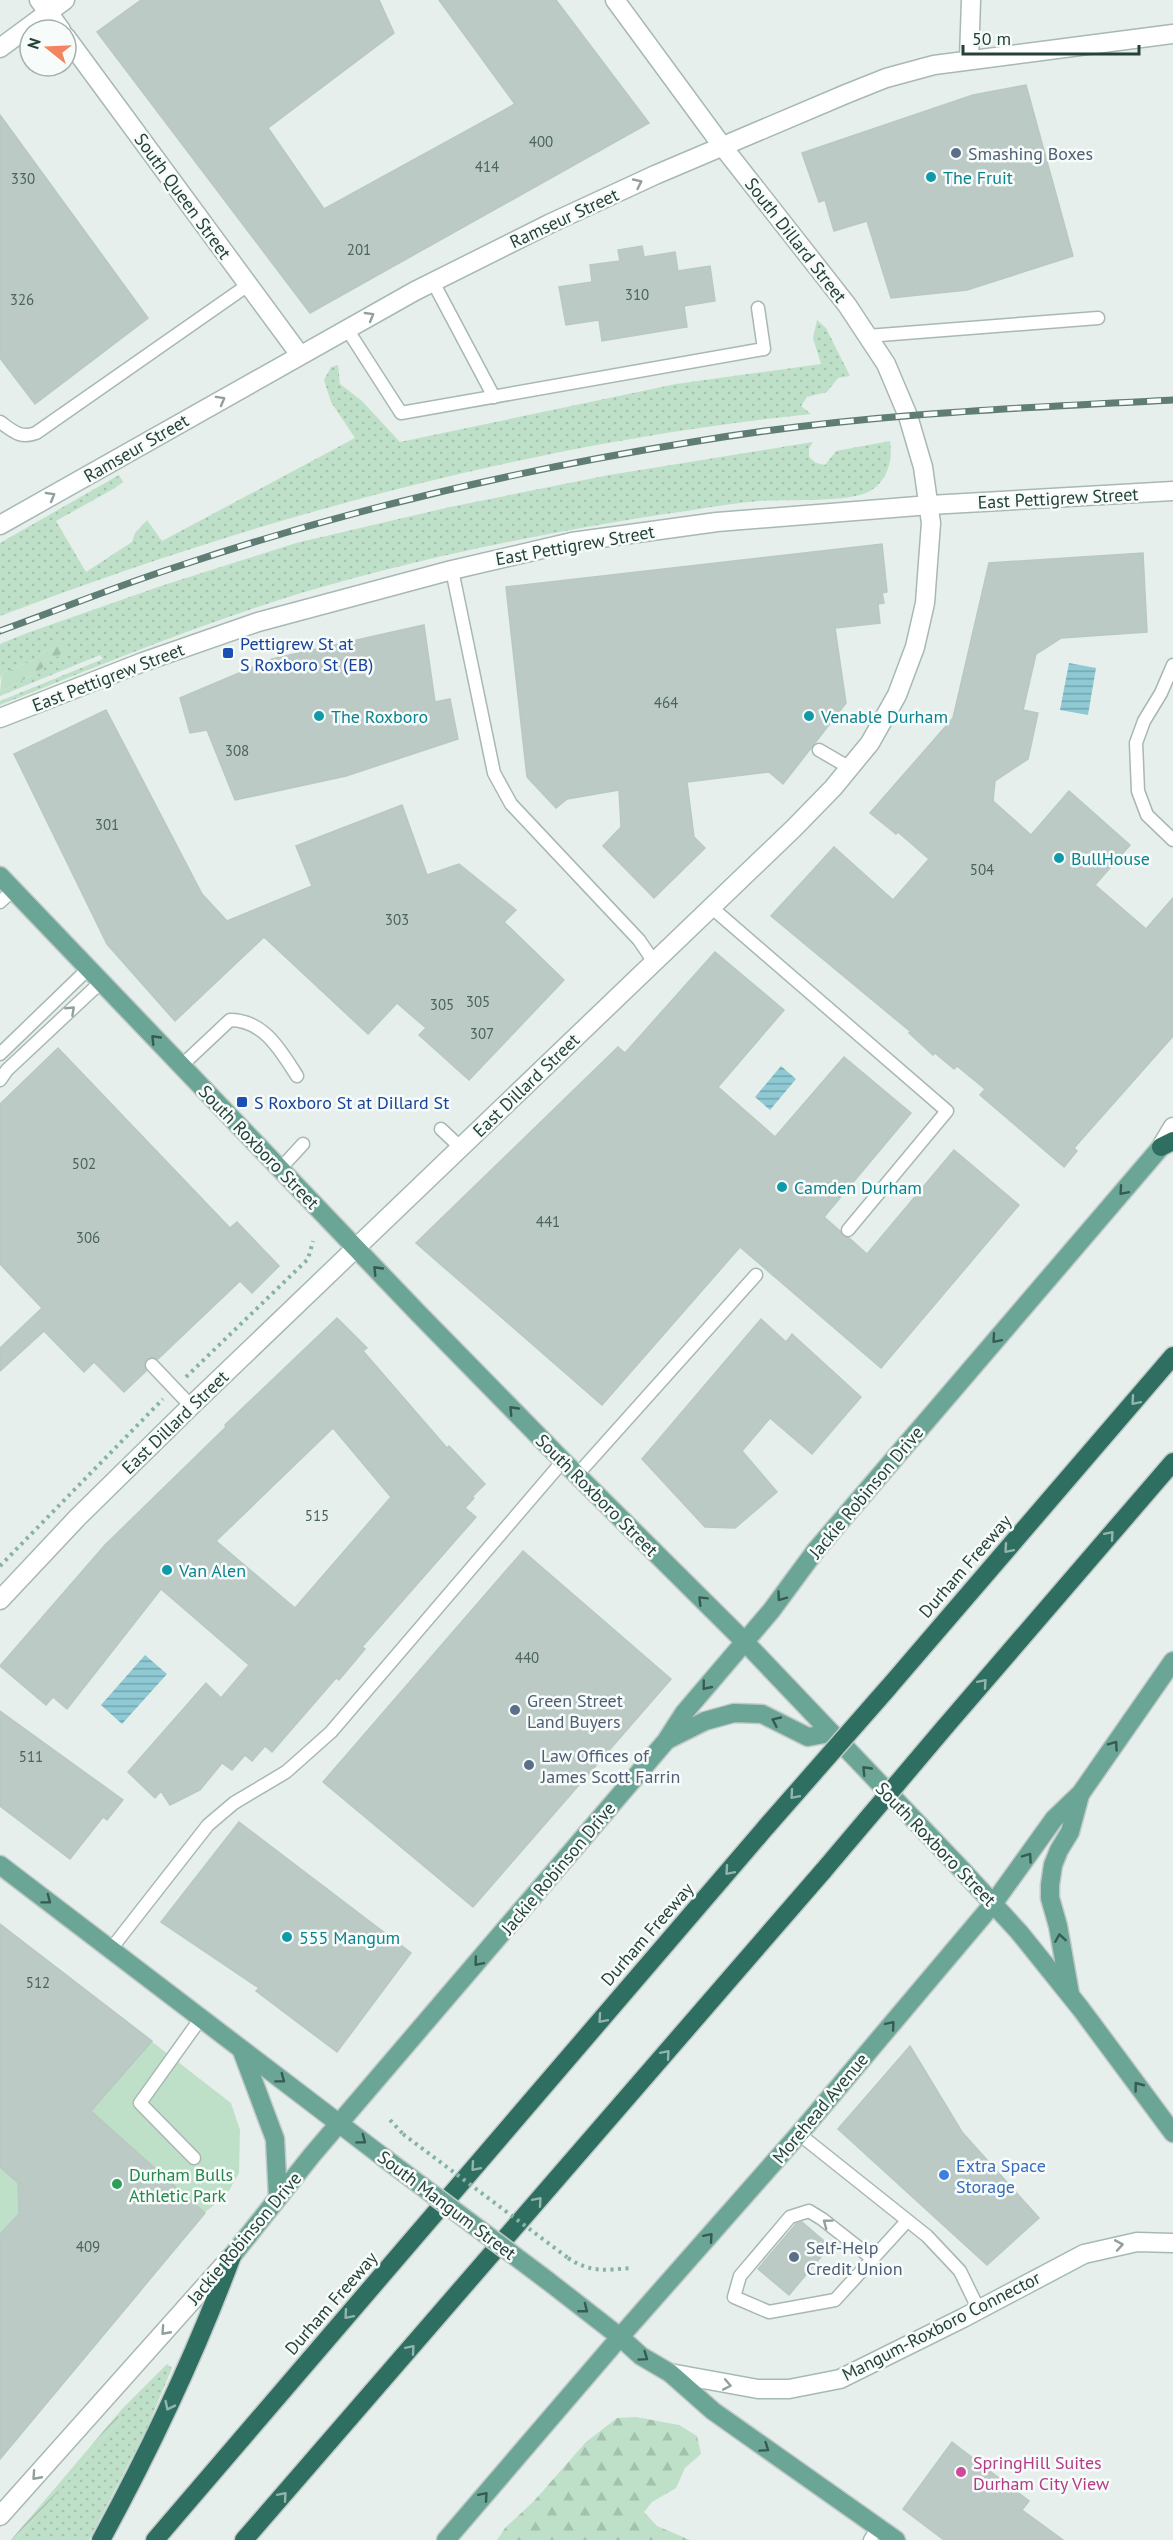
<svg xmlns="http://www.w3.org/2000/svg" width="1173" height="2540" viewBox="0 0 1173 2540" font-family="'PT Sans',sans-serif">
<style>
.grass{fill:url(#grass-dots)}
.forest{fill:url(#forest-firs)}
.garden{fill:url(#garden-furrows)}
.pitch{fill:#bfe0c8}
.water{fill:url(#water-rules)}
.building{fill:#bbcac4;stroke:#b8c9c2;stroke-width:1.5;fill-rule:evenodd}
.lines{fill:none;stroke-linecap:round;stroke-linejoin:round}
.service-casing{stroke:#a8b8b2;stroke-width:15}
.minor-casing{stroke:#a8b8b2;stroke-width:21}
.tertiary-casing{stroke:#a8b8b2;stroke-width:21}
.secondary-casing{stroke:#a4bbb3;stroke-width:21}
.primary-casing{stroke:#c2cac8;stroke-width:21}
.motorway-casing{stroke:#c2cac8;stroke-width:21}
.path{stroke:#86b3a5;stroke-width:4;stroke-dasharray:3 4.5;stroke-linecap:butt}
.service{stroke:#fff;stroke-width:12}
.minor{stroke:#fff;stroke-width:18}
.tertiary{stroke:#fff;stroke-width:18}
.secondary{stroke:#fff;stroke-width:18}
.primary{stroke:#6aa596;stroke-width:18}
.motorway{stroke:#2f6f62;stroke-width:18}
.rail-casing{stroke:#5f7d75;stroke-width:7}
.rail{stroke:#f7fbf9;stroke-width:4.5;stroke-dasharray:14;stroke-linecap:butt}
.primary-bridge-casing{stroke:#c2cac8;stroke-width:21;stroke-linecap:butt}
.motorway-bridge-casing{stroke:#c2cac8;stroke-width:21;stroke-linecap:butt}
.path-bridge{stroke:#86b3a5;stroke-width:4;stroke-dasharray:3 4.5;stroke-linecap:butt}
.primary-bridge{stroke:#6aa596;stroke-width:18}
.motorway-bridge{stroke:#2f6f62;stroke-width:18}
.oneway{stroke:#92a09c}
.oneway2{stroke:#365b51}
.oneway3{stroke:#93b5ae}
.service-dot{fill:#5c6f8a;stroke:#f7fbf9;stroke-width:2}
.culture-dot{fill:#0f9aa8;stroke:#f7fbf9;stroke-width:2}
.transit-dot{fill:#1a4fb4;stroke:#f7fbf9;stroke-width:2}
.shop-dot{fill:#3f7fe0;stroke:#f7fbf9;stroke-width:2}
.leisure-dot{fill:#2e9e5b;stroke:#f7fbf9;stroke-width:2}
.hotel-dot{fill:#d1479c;stroke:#f7fbf9;stroke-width:2}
.labels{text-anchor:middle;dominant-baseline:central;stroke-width:5;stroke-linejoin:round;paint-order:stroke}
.number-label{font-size:15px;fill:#4a645c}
.service-label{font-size:18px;fill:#4e5e75;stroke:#f7fbf9;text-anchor:start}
.culture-label{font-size:18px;fill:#0d838f;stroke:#f7fbf9;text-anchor:start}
.street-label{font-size:18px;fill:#24423a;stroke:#f7fbf9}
.transit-label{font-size:18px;fill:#164399;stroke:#f7fbf9;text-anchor:start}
.shop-label{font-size:18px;fill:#366cbe;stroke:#f7fbf9;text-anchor:start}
.leisure-label{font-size:18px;fill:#27864d;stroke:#f7fbf9;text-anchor:start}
.hotel-label{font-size:18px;fill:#b23c85;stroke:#f7fbf9;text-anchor:start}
</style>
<defs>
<pattern id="grass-dots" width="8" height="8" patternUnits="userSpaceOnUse" patternTransform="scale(1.5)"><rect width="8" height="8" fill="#bfe0c8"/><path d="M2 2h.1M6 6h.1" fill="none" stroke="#a4c1ad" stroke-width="1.8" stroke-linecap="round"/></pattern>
<pattern id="forest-firs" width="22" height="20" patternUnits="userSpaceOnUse" patternTransform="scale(1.5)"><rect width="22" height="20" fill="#bfe0c8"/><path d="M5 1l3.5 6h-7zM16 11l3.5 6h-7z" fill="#a4c1ad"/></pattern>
<pattern id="garden-furrows" width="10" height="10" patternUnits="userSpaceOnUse" patternTransform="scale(1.5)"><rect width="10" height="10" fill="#bfe0c8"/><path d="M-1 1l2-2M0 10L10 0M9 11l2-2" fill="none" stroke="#a4c1ad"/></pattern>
<pattern id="water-rules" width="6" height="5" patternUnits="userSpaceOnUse" patternTransform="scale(1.5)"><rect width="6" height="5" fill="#8ec9d4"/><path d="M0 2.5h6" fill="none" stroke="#74a5ad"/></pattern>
</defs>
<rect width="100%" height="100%" fill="#e6efeb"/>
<g class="grass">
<path d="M817,320L826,328L850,376L838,378L827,392L807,397L801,406L811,414C533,443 260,517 0,616V543L119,475L123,482L115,488L56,521L86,572L132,542L135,533L147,520L162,541L355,438L331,402L324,380L331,367L338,365L340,384L362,401L400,442L676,384L821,364L813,338Z"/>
<path d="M890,441C893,460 888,480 870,491C850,503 787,499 760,501C729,503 697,510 665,514C561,530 456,551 354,578C233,610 116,659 0,705V701L103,659L100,655L0,696V692L34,674L54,642L35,660L2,673L0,680V644L27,633L161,586L296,543L450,507L609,475L813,442L809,448V457L816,463L825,465L836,451Z"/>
<path d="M167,2364L172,2368L147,2428L89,2540H16L121,2419L117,2415L122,2409Z"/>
</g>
<g class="forest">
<path d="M53,642L63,643L66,650L34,674L0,692L2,673L35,660Z"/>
<path d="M636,2417L679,2425L697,2436L701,2454L685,2468L676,2488L652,2502L644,2512L657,2526L690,2540H497L505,2528L534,2501L586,2442L617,2418Z"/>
</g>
<path class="garden" d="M117,2415L121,2419L16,2540H11Z"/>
<path class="pitch" d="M0,1924L231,2103L240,2130L239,2173L227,2194L127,2278L142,2290L42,2409L24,2394L0,2459Z"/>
<g class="water">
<path d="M1069,663L1096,668L1088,715L1060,710Z"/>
<path d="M781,1066L796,1079L770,1110L755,1097Z"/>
<path d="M145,1655L167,1674L122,1724L101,1705Z"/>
</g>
<g class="building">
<path d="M141,0H379L394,33L268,128L324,209L515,104L439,0H556L649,123L310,313L97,32Z"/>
<path d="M1026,85L1073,256L967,290L891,298L867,221L834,231L825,200L819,202L802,153L973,95Z"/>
<path d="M0,115L148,318L35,404L0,358Z"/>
<path d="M642,246L644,257L675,252L678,271L710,266L715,301L684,306L687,327L602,341L599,320L566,325L559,287L592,282L590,265L620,261L618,250Z"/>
<path d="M882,544L887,592L882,593L884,603L878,604L880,623L835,628L846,703L783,784L769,772L687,782L694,837L705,848L654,898L603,846L621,827L619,790L567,799L556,808L527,777L506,587Z"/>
<path d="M1143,553L1147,632L1061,638L1036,654L1023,710L1038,713L1028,759L995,781L993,801L1031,835L1069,791L1130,845L1095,885L1146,929L1173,898V1036L1074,1148L1077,1151L1064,1167L980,1095L985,1089L957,1066L954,1069L935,1053L933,1055L909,1033L911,1032L771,916L834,847L893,900L929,859L898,832L896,834L870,813L953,718L989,563Z"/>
<path d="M424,625L435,702L450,699L458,739L346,776L235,800L207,730L190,733L180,698L272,659Z"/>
<path d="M106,710L202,894L227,921L312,886L296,846L402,805L427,875L459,864L516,910L504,922L564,980L469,1080L419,1035L426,1028L397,1003L368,1034L264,937L175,1021L107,944L14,754Z"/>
<path d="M715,952L784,1010L718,1087L775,1137L844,1057L911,1113L824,1217L840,1231L842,1236L849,1238L867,1254L954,1150L1019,1205L881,1368L740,1247L602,1405L416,1243L618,1047L625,1053Z"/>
<path d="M58,1048L230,1228L237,1222L279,1266L252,1293L240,1281L158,1359L151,1357L146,1359L144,1366L146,1371L124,1392L94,1362L84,1372L44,1331L0,1371V1348L42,1308L0,1264V1104Z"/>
<path d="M337,1318L367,1348L363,1351L447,1448L449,1446L485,1484L472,1497L474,1498L465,1508L476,1517L362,1647L365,1649L339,1680L336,1678L272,1752L265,1746L252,1761L245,1755L232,1770L222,1763L200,1790L170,1805L161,1791L155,1798L128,1772L206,1683L221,1698L249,1665L161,1589L67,1709L53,1697L46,1705L0,1666L105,1545L226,1427L225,1425ZM333,1428L391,1497L295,1608L216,1541Z"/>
<path d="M761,1319L786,1342L792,1334L861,1397L812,1454L770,1418L742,1451L777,1492L735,1528L705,1527L642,1459Z"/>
<path d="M523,1551L671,1679L473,1907L323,1782Z"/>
<path d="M0,1711L123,1800L107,1820L103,1817L70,1859L0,1806Z"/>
<path d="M239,1822L411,1953L337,2052L256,1991L259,1988L161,1922Z"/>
<path d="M0,1924L152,2041L91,2111L205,2213L0,2459V2234L19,2214L18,2183L0,2167Z"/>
<path d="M910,2046L962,2132L1039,2218L987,2265L838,2129Z"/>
<path d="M802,2222L830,2246L789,2295L758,2269L796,2224Z"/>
<path d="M952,2442L1029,2501L1022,2510L1063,2540H944L903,2509Z"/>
</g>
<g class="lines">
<defs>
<g id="service">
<path d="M433,282L494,397"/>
<path d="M347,329L401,413L764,349L758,308"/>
<path d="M867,336L1098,318"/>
<path d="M0,422C13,431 20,439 36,433L248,285"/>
<path d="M452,570L494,773L511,804L639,940L654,962"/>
<path d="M1173,665L1161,693L1144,721L1136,743L1138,791L1147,815L1173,840"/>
<path d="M819,750L850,768"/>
<path d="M0,902L13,890"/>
<path d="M711,907L947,1111L848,1230"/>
<path d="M0,1054L88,969"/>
<path d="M181,1066L230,1020C264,1020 281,1051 297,1076"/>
<path d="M0,1080L7,1070L101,982"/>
<path d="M441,1129L461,1148"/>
<path d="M280,1169L303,1144"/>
<path d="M152,1365L191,1406"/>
<path d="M577,1475L756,1275"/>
<path d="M111,1949L208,1825L234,1803L286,1772L331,1732L563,1461"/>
<path d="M799,2134L927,2236L960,2271L979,2310"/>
<path d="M194,2158L140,2103L201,2018"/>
<path d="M873,2259L822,2219L809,2211L790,2217L740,2276L734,2297L769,2312L835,2300L907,2221"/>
<path d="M870,2540L878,2527"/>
</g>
<g id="minor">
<path d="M39,0L61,30"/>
<path d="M66,37L300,355"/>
<path d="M969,59L971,0"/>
</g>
<g id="tertiary">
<path d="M0,48L65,0"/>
<path d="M0,525L415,291L549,224L655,175L846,94L886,78L934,65L1173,34"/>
<path d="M0,718L143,662L258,622L452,570L572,542L717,522L930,505L1173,491"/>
<path d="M1161,1147L1173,1127"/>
<path d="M0,1600L78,1517L191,1406L794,828L833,788L870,743L897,695L915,647L925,603L931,523L923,467L908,416L886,364L847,305L723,147L615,0"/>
<path d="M0,2516L231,2257"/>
</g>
<path id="secondary" d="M670,2373L758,2389H789L840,2379L963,2318L1084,2254L1137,2242L1173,2243"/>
<g id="primary">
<path d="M0,876L418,1313L563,1461L744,1641L963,1871L1019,1932L1081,2009L1173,2133"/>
<path d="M667,1740L705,1721L734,1713L762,1714L808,1737L830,1733"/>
<path d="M0,1865L383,2157"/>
<path d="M1070,1994L1058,1926L1050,1898V1885L1053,1865L1059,1850L1070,1832L1080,1795"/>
<path d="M242,2051L275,2139L278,2198"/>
<path d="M232,2256L312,2155L666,1741L684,1713L771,1611L816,1550L1161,1147"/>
<path d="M548,2281L620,2337L641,2356L670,2373L713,2411L896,2540"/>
<path d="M446,2540L620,2337L799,2134L993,1904L1054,1819L1081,1793L1173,1661"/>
</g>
<g id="motorway">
<path d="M1161,1147L1173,1141"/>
<path d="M888,1688L1173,1356"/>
<path d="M945,1727L1173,1462"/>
<path d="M101,2540C151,2448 196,2353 232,2256"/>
<path d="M155,2540L767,1826"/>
<path d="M244,2540L824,1870"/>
</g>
</defs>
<use href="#service" class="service-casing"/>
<use href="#minor" class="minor-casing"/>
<use href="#tertiary" class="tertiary-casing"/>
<use href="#secondary" class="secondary-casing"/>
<use href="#primary" class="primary-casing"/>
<use href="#motorway" class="motorway-casing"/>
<g class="path">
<path d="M186,1377L308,1259L313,1241"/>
<path d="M0,1566L163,1399"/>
<path d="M390,2120L403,2134"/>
<path d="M568,2258C591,2273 605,2270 632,2268"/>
</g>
<use href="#service" class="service"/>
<use href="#minor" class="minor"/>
<use href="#tertiary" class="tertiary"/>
<use href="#secondary" class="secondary"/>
<use href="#primary" class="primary"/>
<use href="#motorway" class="motorway"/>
<defs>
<path id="rail" d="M0,631C58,610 117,586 176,567C343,511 518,470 692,442C851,415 1012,408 1173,400"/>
</defs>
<use href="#rail" class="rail-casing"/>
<use href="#rail" class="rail"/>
<defs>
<path id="primary-bridge" d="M383,2157L548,2281"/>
<g id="motorway-bridge">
<path d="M767,1826L888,1688"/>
<path d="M824,1870L945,1727"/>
</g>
</defs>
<use href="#primary-bridge" class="primary-bridge-casing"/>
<use href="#motorway-bridge" class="motorway-bridge-casing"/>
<path class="path-bridge" d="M403,2134L568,2258"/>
<use href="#primary-bridge" class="primary-bridge"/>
<use href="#motorway-bridge" class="motorway-bridge"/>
</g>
<defs><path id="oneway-chevron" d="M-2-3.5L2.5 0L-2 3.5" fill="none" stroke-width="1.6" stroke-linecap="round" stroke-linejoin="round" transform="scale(1.5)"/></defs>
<g class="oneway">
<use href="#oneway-chevron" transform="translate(638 183) rotate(-25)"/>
<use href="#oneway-chevron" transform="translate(370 316) rotate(-30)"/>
<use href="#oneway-chevron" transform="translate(221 400) rotate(-29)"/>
<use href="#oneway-chevron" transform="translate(51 496) rotate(-30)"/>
<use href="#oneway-chevron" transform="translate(71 1010) rotate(-43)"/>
<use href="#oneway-chevron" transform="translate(827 2223) rotate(-143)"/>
<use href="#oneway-chevron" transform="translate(1119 2245) rotate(-10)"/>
<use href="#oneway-chevron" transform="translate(165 2331) rotate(132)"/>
<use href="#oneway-chevron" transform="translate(727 2385) rotate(11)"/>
<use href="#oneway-chevron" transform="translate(36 2476) rotate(132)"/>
</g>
<g class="oneway2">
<use href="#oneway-chevron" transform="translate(155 1039) rotate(-134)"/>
<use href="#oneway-chevron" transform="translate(1123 1191) rotate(131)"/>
<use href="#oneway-chevron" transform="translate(377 1270) rotate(-134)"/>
<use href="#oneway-chevron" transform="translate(996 1339) rotate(131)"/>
<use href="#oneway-chevron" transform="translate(513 1410) rotate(-134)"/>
<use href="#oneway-chevron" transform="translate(781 1597) rotate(126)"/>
<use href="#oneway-chevron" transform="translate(702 1600) rotate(-135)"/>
<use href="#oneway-chevron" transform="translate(706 1686) rotate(129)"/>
<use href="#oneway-chevron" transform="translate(776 1721) rotate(-155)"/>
<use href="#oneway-chevron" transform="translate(1114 1745) rotate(-55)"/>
<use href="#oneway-chevron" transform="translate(866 1770) rotate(-134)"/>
<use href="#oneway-chevron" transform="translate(1028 1857) rotate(-55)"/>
<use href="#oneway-chevron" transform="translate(47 1900) rotate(37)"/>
<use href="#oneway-chevron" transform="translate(1060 1938) rotate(-99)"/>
<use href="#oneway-chevron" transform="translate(478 1962) rotate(130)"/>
<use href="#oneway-chevron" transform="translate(891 2025) rotate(-50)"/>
<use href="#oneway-chevron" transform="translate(281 2079) rotate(37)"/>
<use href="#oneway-chevron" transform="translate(1138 2086) rotate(-127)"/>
<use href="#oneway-chevron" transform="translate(362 2140) rotate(37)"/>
<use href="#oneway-chevron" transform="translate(709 2237) rotate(-49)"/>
<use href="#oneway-chevron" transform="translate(584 2309) rotate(38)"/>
<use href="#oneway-chevron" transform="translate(644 2357) rotate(35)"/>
<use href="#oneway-chevron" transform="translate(765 2448) rotate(35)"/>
<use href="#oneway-chevron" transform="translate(484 2496) rotate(-49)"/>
</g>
<g class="oneway3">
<use href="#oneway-chevron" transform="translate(1135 1401) rotate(131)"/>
<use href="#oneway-chevron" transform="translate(1110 1535) rotate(-49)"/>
<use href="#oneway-chevron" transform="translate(1008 1549) rotate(131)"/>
<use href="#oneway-chevron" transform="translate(983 1683) rotate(-49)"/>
<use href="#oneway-chevron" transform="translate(794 1795) rotate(131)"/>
<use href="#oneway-chevron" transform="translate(729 1871) rotate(131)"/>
<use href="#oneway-chevron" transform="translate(602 2019) rotate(131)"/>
<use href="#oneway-chevron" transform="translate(666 2054) rotate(-49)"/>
<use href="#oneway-chevron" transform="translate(475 2167) rotate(131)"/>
<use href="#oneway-chevron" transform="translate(538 2201) rotate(-49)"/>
<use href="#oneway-chevron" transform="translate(348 2315) rotate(131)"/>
<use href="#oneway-chevron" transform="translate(411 2349) rotate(-49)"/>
<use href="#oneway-chevron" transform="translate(169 2406) rotate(116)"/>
<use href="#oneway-chevron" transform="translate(283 2496) rotate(-49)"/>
</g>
<g class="service-dot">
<circle cx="956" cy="153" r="6"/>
<circle cx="515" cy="1710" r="6"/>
<circle cx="529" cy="1765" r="6"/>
<circle cx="794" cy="2257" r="6"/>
</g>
<g class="culture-dot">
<circle cx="931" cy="177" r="6"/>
<circle cx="319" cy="716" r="6"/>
<circle cx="809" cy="716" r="6"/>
<circle cx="1059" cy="858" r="6"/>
<circle cx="782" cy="1187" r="6"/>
<circle cx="167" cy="1570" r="6"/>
<circle cx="287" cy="1937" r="6"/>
</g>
<g class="transit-dot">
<rect x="222" y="647" width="12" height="12" rx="3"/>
<rect x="236" y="1096" width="12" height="12" rx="3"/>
</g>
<circle class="shop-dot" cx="944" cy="2175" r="6"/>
<circle class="leisure-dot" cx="117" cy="2184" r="6"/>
<circle class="hotel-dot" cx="961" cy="2472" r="6"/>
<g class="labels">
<g class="number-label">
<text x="541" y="141">400</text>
<text x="487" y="166">414</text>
<text x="23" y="178">330</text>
<text x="359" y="249">201</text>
<text x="637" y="294">310</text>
<text x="22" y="299">326</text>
<text x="666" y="702">464</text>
<text x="237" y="750">308</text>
<text x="107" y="824">301</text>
<text x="982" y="869">504</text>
<text x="397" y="919">303</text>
<text x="478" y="1001">305</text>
<text x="442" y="1004">305</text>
<text x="482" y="1033">307</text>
<text x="84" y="1163">502</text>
<text x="548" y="1221">441</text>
<text x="88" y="1237">306</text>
<text x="317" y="1515">515</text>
<text x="527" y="1657">440</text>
<text x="31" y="1756">511</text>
<text x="38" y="1982">512</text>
<text x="88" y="2246">409</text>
</g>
<g class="service-label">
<text x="968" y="153">Smashing Boxes</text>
<text x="527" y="1700">Green Street<tspan x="527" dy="21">Land Buyers</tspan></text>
<text x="541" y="1755">Law Offices of<tspan x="541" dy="21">James Scott Farrin</tspan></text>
<text x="806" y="2247">Self-Help<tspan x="806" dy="21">Credit Union</tspan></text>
</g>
<g class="culture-label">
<text x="943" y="177">The Fruit</text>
<text x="331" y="716">The Roxboro</text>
<text x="821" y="716">Venable Durham</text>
<text x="1071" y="858">BullHouse</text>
<text x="794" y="1187">Camden Durham</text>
<text x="179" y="1570">Van Alen</text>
<text x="299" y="1937">555 Mangum</text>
</g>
<g class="street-label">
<text transform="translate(183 196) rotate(54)">South Queen Street</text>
<text transform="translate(564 218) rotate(-25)">Ramseur Street</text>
<text transform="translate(796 240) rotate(52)">South Dillard Street</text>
<text transform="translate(136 448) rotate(-30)">Ramseur Street</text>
<text transform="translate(1058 498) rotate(-3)">East Pettigrew Street</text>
<text transform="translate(575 545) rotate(-10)">East Pettigrew Street</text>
<text transform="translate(108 677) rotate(-21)">East Pettigrew Street</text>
<text transform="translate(526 1085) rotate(-44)">East Dillard Street</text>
<text transform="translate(259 1147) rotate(46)">South Roxboro Street</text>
<text transform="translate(175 1422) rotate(-44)">East Dillard Street</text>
<text transform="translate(866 1492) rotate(-50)">Jackie Robinson Drive</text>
<text transform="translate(597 1495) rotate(45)">South Roxboro Street</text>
<text transform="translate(965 1566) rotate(-49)">Durham Freeway</text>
<text transform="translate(936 1844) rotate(46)">South Roxboro Street</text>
<text transform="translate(558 1868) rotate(-50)">Jackie Robinson Drive</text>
<text transform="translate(647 1934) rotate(-49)">Durham Freeway</text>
<text transform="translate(820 2108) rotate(-50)">Morehead Avenue</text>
<text transform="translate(447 2205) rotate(37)">South Mangum Street</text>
<text transform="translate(244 2238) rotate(-50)">Jackie Robinson Drive</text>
<text transform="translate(331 2303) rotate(-49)">Durham Freeway</text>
<text transform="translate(941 2326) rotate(-27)">Mangum-Roxboro Connector</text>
</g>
<g class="transit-label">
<text x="240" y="643">Pettigrew St at<tspan x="240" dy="21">S Roxboro St (EB)</tspan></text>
<text x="254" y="1102">S Roxboro St at Dillard St</text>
</g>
<g class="shop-label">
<text x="956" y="2165">Extra Space<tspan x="956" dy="21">Storage</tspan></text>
</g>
<g class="leisure-label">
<text x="129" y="2174">Durham Bulls<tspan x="129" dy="21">Athletic Park</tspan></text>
</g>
<g class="hotel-label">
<text x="973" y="2462">SpringHill Suites<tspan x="973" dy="21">Durham City View</tspan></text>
</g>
</g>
<g transform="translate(48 48) rotate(288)"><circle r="28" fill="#f7fbf9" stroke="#a3b1ad" stroke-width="1.5"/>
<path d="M0-4.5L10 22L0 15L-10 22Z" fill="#f4845f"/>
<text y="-9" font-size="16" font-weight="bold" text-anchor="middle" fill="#24423a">N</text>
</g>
<path d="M963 45v9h176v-9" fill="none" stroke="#24423a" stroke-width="3"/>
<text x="972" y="45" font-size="18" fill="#24423a" stroke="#f7fbf9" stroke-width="4.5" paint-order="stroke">50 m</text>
</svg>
